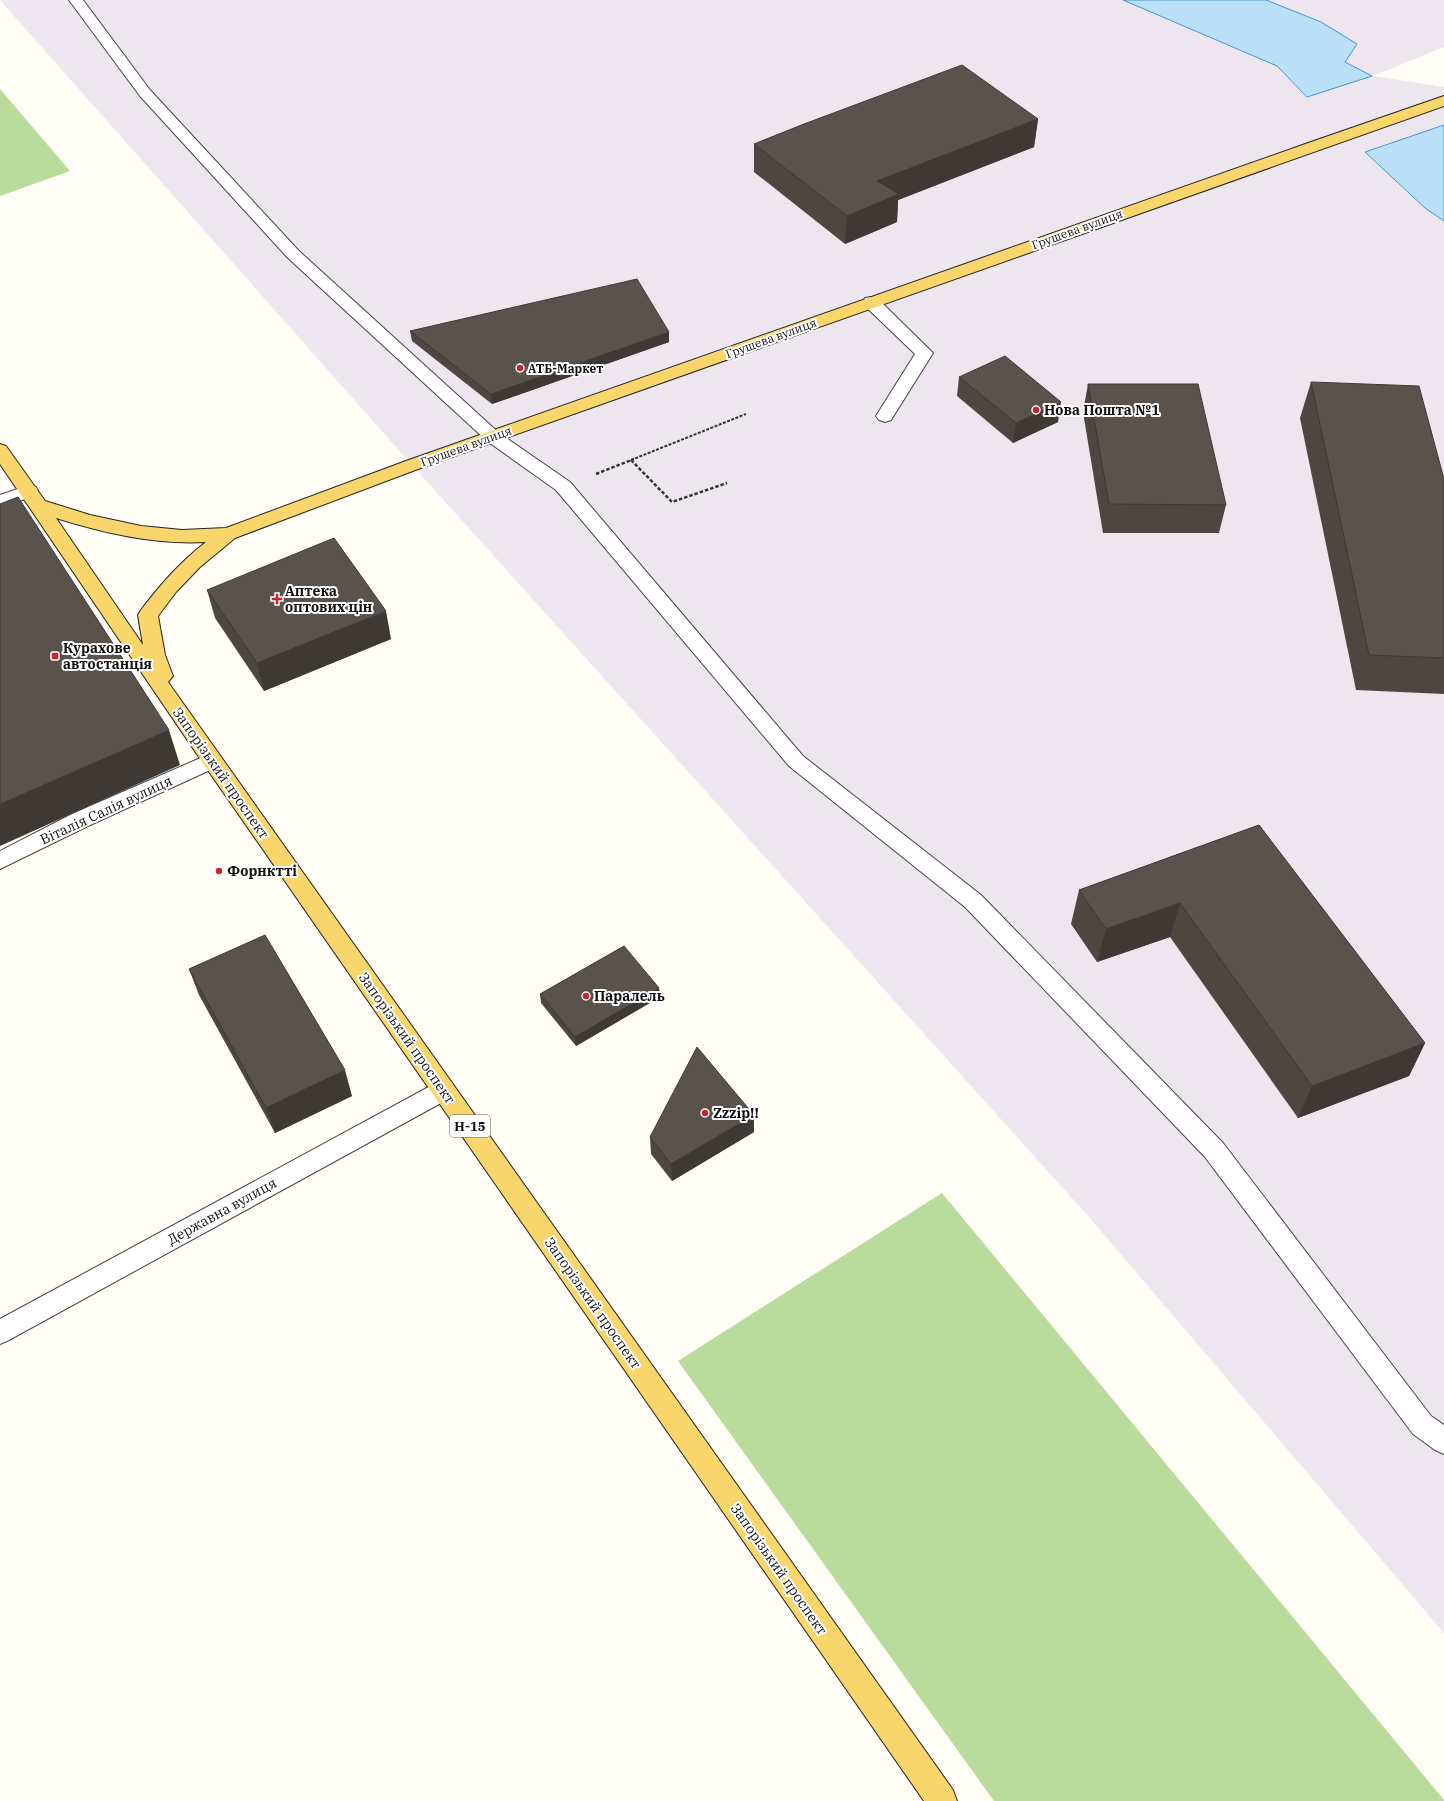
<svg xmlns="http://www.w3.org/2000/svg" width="1444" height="1801" viewBox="0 0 1444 1801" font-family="'IBM Plex Serif',serif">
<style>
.industrial{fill:#eee6ef}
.forest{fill:#b9dc9c}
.water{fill:#b9e0f7;stroke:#3f96cf}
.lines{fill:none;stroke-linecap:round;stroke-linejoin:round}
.minor-casing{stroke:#444;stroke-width:2}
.major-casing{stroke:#222;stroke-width:2}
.path-far1{stroke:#333;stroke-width:2;stroke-dasharray:3 1.5;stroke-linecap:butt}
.path{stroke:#333;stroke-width:2.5;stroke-dasharray:3.5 2;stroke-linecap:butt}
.minor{fill:#fff;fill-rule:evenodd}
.major{fill:#f9d66b;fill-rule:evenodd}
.wall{fill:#4d4742}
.shaded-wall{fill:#3f3936}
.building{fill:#5a524d;stroke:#3f3936}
.poi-dot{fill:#c4262e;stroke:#fff;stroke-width:1.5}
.labels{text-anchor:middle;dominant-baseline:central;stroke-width:4;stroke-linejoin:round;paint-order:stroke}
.far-street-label{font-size:12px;fill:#111;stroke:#fff}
.far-poi-label{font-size:12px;font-weight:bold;fill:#111;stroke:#fff;text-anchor:start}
.shield{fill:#fff;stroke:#585858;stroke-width:1}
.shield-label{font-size:13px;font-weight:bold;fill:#111}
.poi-label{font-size:14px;font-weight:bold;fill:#111;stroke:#fff;text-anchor:start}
.street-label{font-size:14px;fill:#111;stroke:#fff}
</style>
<rect width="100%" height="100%" fill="#fffdf5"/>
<path class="industrial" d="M0,0H1123L1277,66L1307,97L1372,76L1345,62L1357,44L1321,22L1266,0H1444V47L1373,76L1444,87V125L1365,152L1425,208L1444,221V1633L1089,1217L412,465Z"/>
<g class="forest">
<path d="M0,89L70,171L0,196Z"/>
<path d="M942,1193L1444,1800V1801H994L678,1361Z"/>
</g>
<g class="water">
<path d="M1123,0H1266L1321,22L1357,44L1345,62L1372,76L1307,97L1277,66Z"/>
<path d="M1444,125V221L1425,208L1365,152Z"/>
</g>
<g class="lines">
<defs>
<g id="minor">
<path d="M69,0H83L150,90L299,251L499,433L570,482L803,756L981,895L1223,1143L1431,1416L1444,1425V1454L1435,1450L1413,1434L1205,1157L965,907L789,766L556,490L487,441L287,257L140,96Z"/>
<path d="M871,297L877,298L933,353L891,420L885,422L879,420L876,416L915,354L865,306L863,302L865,298Z"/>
<path d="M29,485L36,487L38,491L36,495L0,508V495Z"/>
<path d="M212,753L219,756L222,761L219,766L88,826L0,869V851L72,814Z"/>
<path d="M444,1080L452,1083L456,1090L452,1097L9,1340L0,1344V1319L436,1083Z"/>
</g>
<path id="major" d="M1444,96V106L418,469L235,538L200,567L176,592L158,616L165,655L173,676L168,682L953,1790L957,1801H924L205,766L0,464V444L6,446L45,501L90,515L141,526L182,530L226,528L406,461L1311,142ZM56,518C104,533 155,545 206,542C180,562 161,584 141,610L138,615L143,645Z"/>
</defs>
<use href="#minor" class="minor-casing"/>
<use href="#major" class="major-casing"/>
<path class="path-far1" d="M631,460L746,414"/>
<g class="path">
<path d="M631,460L672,502L727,483"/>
<path d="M596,474L634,459"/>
</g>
<use href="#minor" class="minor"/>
<use href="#major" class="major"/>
</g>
<g class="wall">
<path d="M1038,119L1034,147L898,200L897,222L845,244L754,172V144Z"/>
<path d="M410,331L669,342L492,404L412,341Z"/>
<path d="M959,377L1058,422L1013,443L957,396Z"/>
<path d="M1311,382L1444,479V694L1356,690L1300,418Z"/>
<path d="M1088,384L1226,505L1219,533H1103L1083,412Z"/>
<path d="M207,590L391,639L264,691L215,618Z"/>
<path d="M1259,825L1425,1043L1409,1076L1298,1118L1170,937L1097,962L1071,924L1079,890Z"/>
<path d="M189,969L352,1096L275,1133L199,995Z"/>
<path d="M659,988L660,997L576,1046L541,1003L540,994Z"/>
<path d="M754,1115V1132L672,1181L651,1154L650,1137Z"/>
</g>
<g class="shaded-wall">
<path d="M1038,119L1034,147L898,200L897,222L845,244L847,216L877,181Z"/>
<path d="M669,332V342L492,404L491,394Z"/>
<path d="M1061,402L1058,422L1013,443L1016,423Z"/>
<path d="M386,611L391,639L264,691L257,663Z"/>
<path d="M169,730L180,765L0,846V804Z"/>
<path d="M1180,903L1170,937L1097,962L1106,929Z"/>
<path d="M659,988L660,997L576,1046L575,1037Z"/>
<path d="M1425,1043L1409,1076L1298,1118L1312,1086Z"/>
<path d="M345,1070L352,1096L275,1133L266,1108Z"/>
<path d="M754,1115V1132L672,1181L671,1164Z"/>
</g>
<g class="building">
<path d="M962,65L1038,119L877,181L899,194L847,216L754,144L804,124Z"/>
<path d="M637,279L669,332L491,394L410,331Z"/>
<path d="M1005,356L1061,402L1016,423L959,377Z"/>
<path d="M1311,382L1419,386L1444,479V658L1369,655Z"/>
<path d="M1088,384H1198L1226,505L1109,504Z"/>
<path d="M18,497L169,730L0,804V504Z"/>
<path d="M334,538L386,611L257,663L207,590Z"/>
<path d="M1259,825L1425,1043L1312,1086L1180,903L1106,929L1079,890Z"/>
<path d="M265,935L345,1070L266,1108L189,969Z"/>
<path d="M624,946L659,988L575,1037L540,994Z"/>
<path d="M697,1047L754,1115L671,1164L650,1137Z"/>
</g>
<g class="poi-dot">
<circle cx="520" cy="368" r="4"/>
<circle cx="1036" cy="410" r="4"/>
<path d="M275 593h4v4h4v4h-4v4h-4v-4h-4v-4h4z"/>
<rect x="51" y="652" width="8" height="8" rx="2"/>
<circle cx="219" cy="871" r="4"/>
<circle cx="586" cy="996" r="4"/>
<circle cx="705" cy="1113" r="4"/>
</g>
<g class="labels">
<g class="far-street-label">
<text transform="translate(1077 229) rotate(-20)">Грушева вулиця</text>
<text transform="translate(771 338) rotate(-20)">Грушева вулиця</text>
<text transform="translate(466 446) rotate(-20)">Грушева вулиця</text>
</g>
<g class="far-poi-label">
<text x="528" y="368">АТБ-Маркет</text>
</g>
<rect class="shield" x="450" y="1115" width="40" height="22" rx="3"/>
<g class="shield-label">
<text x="470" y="1126">Н-15</text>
</g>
<g class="poi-label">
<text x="1044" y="410">Нова Пошта №1</text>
<text x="285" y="591">Аптека<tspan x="285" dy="16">оптових цін</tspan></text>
<text x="63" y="648">Курахове<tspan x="63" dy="16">автостанцiя</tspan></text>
<text x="227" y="871">Форнктті</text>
<text x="594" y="996">Паралель</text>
<text x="713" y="1113">Zzzip!!</text>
</g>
<g class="street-label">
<text transform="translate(221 773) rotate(55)">Запорізький проспект</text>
<text transform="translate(106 810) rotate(-25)">Віталія Салія вулиця</text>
<text transform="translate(407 1038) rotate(55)">Запорізький проспект</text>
<text transform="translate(222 1211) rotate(-29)">Державна вулиця</text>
<text transform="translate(593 1303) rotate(55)">Запорізький проспект</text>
<text transform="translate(779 1569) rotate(55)">Запорізький проспект</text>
</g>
</g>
</svg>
